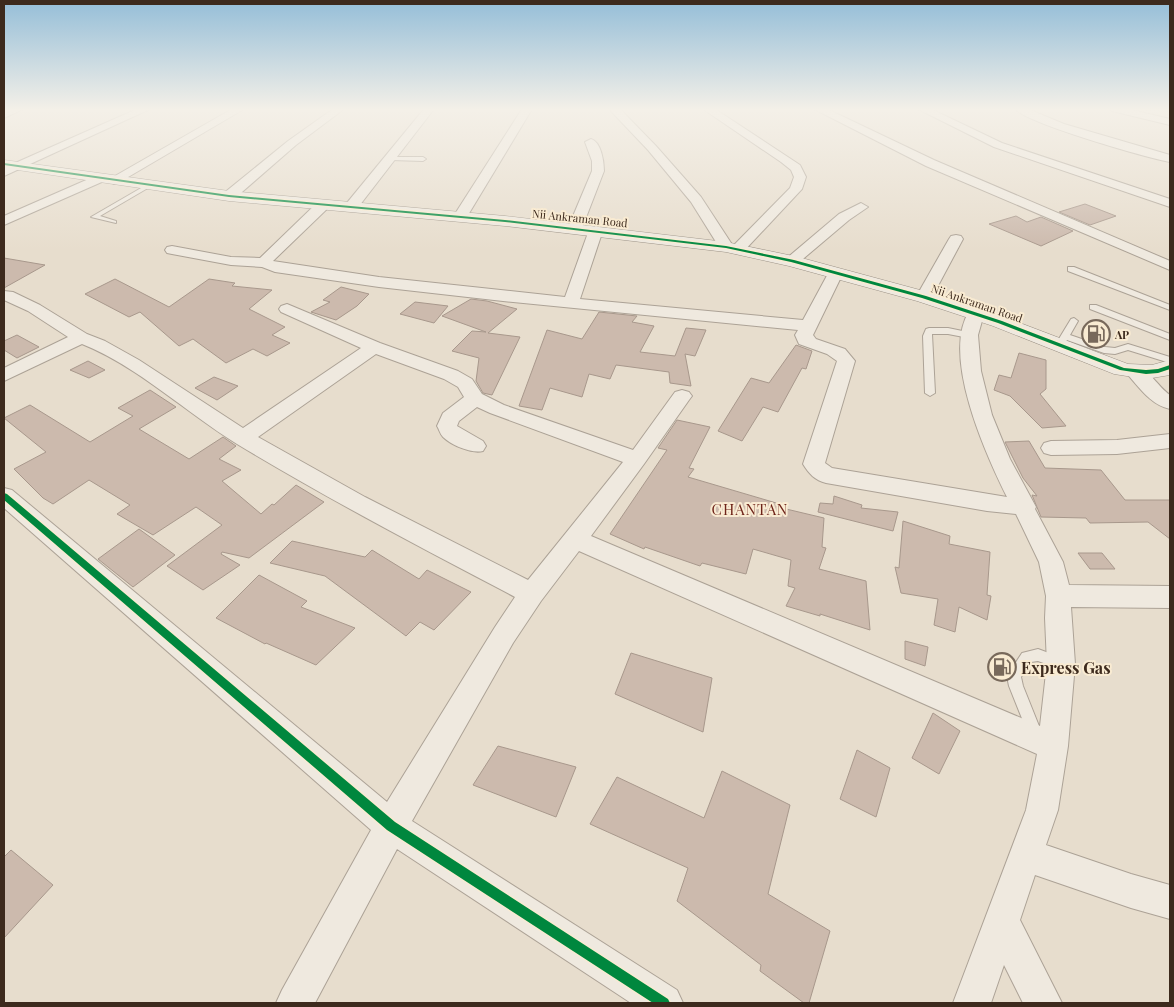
<svg xmlns="http://www.w3.org/2000/svg" width="1174" height="1007" viewBox="0 0 1174 1007" font-family="'Playfair Display',serif">
<style>
.lines{fill:none;stroke-linecap:round;stroke-linejoin:round}
.stream{stroke:#b9ccbf;stroke-width:3}
.building{fill:#ccbaad;stroke:#a8988c}
.lane-casing{stroke:#aca296;stroke-width:2}
.street-casing{stroke:#aca296;stroke-width:2}
.secondary-casing{stroke:#9c9286;stroke-width:1}
.lane{fill:#efe9df;fill-rule:evenodd}
.street{fill:#efe9df;fill-rule:evenodd}
.secondary{fill:#efe9df;fill-rule:evenodd}
.cycleway-casing{stroke:#f9ebd2;stroke-width:3}
.cycleway{fill:#00873e;fill-rule:evenodd}
.labels{text-anchor:middle;dominant-baseline:central;stroke-width:4;stroke-linejoin:round;paint-order:stroke}
.far-street-label{font-size:11px;fill:#3d2a1d;stroke:#f9ebd2}
.far-poi-label{font-size:11px;font-weight:bold;fill:#3d2a1d;stroke:#f9ebd2;text-anchor:start}
.neighbourhood-label{font-size:15px;letter-spacing:1px;fill:#6e2318;stroke:#f9ebd2}
.near-poi-label{font-size:16px;font-weight:bold;fill:#3d2a1d;stroke:#f9ebd2;text-anchor:start}
</style>
<rect width="100%" height="100%" fill="#e7ddcd"/>
<g class="lines">
<path class="stream" d="M1144,109L1170,111"/>
</g>
<g class="building">
<path d="M1085,204L1116,216L1090,225L1059,212Z"/>
<path d="M1016,216L1027,222L1041,217L1073,231L1041,246L989,224Z"/>
<path d="M4,258L45,265L4,288Z"/>
<path d="M115,279L169,307L209,279L235,283L232,286L272,290L249,309L285,327L272,335L290,343L267,356L253,349L226,363L193,339L179,346L140,312L129,317L85,294Z"/>
<path d="M341,287L369,294L357,306L336,320L311,312L330,302L323,300Z"/>
<path d="M471,299L487,301L517,309L488,333L520,337L492,395L483,393L476,381L479,358L452,351L472,331L486,332L442,316Z"/>
<path d="M415,302L448,306L434,323L400,314Z"/>
<path d="M599,312L637,316L632,322L654,326L640,352L675,356L686,328L706,330L695,356L685,354L691,386L670,383L669,372L616,365L610,379L589,374L582,397L550,388L542,410L519,406L547,330L582,339Z"/>
<path d="M17,335L39,347L17,358L4,350V341Z"/>
<path d="M796,345L812,351L806,369L802,368L778,412L763,407L742,441L718,431L751,378L769,383Z"/>
<path d="M1019,353L1046,360V389L1040,394L1066,426L1042,428L1010,396L994,390L999,375L1011,378Z"/>
<path d="M88,361L105,370L89,378L70,370Z"/>
<path d="M214,377L238,386L217,400L195,388Z"/>
<path d="M150,390L176,407L139,429L189,459L223,437L236,446L219,459L241,470L222,481L261,514L272,504L274,505L296,485L324,502L249,558L222,552L221,554L240,565L203,590L167,566L222,525L196,507L153,535L117,514L130,505L89,480L53,504L43,498L14,469L46,452L4,418L30,405L90,442L133,416L118,408Z"/>
<path d="M677,420L710,427L689,468L694,469L688,477L783,505L782,508L824,518L822,547L826,548L819,569L866,581L870,630L820,614V616L786,606L795,588L788,586L791,560L753,549L746,574L702,563L700,566L645,547L644,549L610,534L667,450L658,448Z"/>
<path d="M1029,441L1045,468L1101,470L1125,500H1170V539L1148,522L1090,523L1086,518L1041,517L1032,495L1037,496L1023,478L1005,442Z"/>
<path d="M834,496L862,505L861,508L898,512L893,531L818,512L820,503L833,504Z"/>
<path d="M903,521L950,536L949,544L990,552L987,595L991,596L987,620L959,607L955,632L934,625L938,599L901,593L895,567L899,568Z"/>
<path d="M139,529L175,555L133,587L98,559Z"/>
<path d="M292,541L365,557L372,550L419,579L427,570L471,592L434,630L420,622L406,636L325,576L270,563Z"/>
<path d="M1078,553H1102L1115,569H1090Z"/>
<path d="M259,575L307,601L301,607L355,628L316,665L266,643L265,644L216,618Z"/>
<path d="M905,641L928,647L925,666L905,659Z"/>
<path d="M631,653L712,678L703,732L615,694Z"/>
<path d="M933,713L960,731L939,774L912,758Z"/>
<path d="M498,746L576,767L556,817L473,785Z"/>
<path d="M857,750L890,768L876,817L840,799Z"/>
<path d="M722,771L790,805L768,894L830,931L809,1003H804L760,971L761,965L677,901L688,868L590,824L617,777L704,818Z"/>
<path d="M11,850L53,885L4,938V857Z"/>
</g>
<g class="lines">
<defs>
<g id="lane">
<path d="M389,157H423L426,159L423,161L391,160L388,158Z"/>
<path d="M148,184L153,185L100,216L116,221V223L91,217Z"/>
<path d="M1068,267H1074L1170,305V310L1068,271Z"/>
<path d="M1090,305H1096L1170,334V340L1090,309Z"/>
<path d="M1074,318L1078,321L1070,335L1105,347L1115,348L1128,344L1170,357V363L1128,350L1115,354L1104,353L1067,340L1064,344H1058L1057,342L1071,319Z"/>
<path d="M929,328H948L972,333L973,335L969,338L948,334H932L935,393L930,396L925,393L923,336L926,329Z"/>
<path d="M1038,649L1065,659L1067,663L1065,667L1060,669L1038,661L1031,662L1021,677L1023,686L1043,736L1041,741L1036,743L1031,741L1009,686L1007,676L1022,653Z"/>
</g>
<g id="street">
<path d="M10,109H23L4,118V111Z"/>
<path d="M137,109H150L4,176V168Z"/>
<path d="M232,109H244L118,183L114,184L108,180Z"/>
<path d="M333,109H344L296,145L234,199H224L223,196L224,193L288,141Z"/>
<path d="M424,109H434L356,210H346L344,207L346,204Z"/>
<path d="M522,109H532L465,220H455L453,217Z"/>
<path d="M609,109H620L656,146L701,197L733,246L790,188L794,177L791,170L781,162L703,109H715L800,165L806,177L802,189L742,253L737,254L730,250H721L691,202L648,150Z"/>
<path d="M814,109H827L934,160L1170,261V270L926,166Z"/>
<path d="M918,109H931L1002,143L1170,199V207L994,147Z"/>
<path d="M1015,109H1028L1064,124L1170,155V162C1145,157 1029,124 1015,109Z"/>
<path d="M1111,109H1128L1170,119V125L1112,111Z"/>
<path d="M591,139C601,142 604,161 604,171L582,228L575,232L568,228L592,171V161L585,142Z"/>
<path d="M100,174L104,175L106,178L104,181L4,225V216Z"/>
<path d="M323,201L330,205L328,208L273,261L379,277L565,297L589,230L596,226L603,230L580,299L803,320L830,270H840L843,273L813,335L816,339L845,349L855,361L825,463L832,468L1007,497C986,455 940,354 970,310H982L984,314L978,335L981,371L992,415L1010,459L1036,507L1035,509L1063,562L1069,585L1170,586V608L1071,607L1075,664L1068,746L1058,810L1046,845L1131,874L1170,885V919L1131,908L1035,875L1020,920L1062,1003H1023L1004,965L991,1003H953L1026,810L1037,754L579,551L541,601L513,643L412,821L677,990L683,1003H631L397,849L315,1003H276L282,990L371,830L4,508V488L12,490L387,802L495,627L515,597C422,548 328,499 237,444C185,412 139,367 82,344L4,381V368L68,337L28,311L4,300V291L13,292L40,305L87,334L105,341L139,360L243,428L361,348L281,312L279,309L281,306L287,304L380,343L458,371L472,379L482,394L504,405L633,450L675,392L682,390L689,392L692,396L689,400L644,464L591,536L1040,726L1047,664L1045,618L1046,596L1039,562L1016,514L987,511L826,483C815,480 809,474 803,464L837,361L827,354L799,344L795,335L798,330L503,301L379,287L275,272L262,267L231,265L172,254L167,253L165,250L167,247L172,246L231,257L260,258L318,202ZM376,354L444,379L458,387L464,397L443,413L437,426C439,429 440,434 443,437C451,445 472,454 483,451L486,446L483,441L457,426L459,421L477,407L490,413L623,462L528,580L365,497L258,437Z"/>
<path d="M861,203L868,207L849,220L797,264H787L785,261L787,258L839,214Z"/>
<path d="M956,235L961,236L963,239L932,297L930,300H918L916,297L949,239L951,236Z"/>
<path d="M1136,366C1150,370 1158,387 1170,395V409C1152,405 1141,390 1129,376L1127,372L1129,368Z"/>
<path d="M1170,434V448L1117,454L1051,455L1044,453L1041,448L1044,443L1051,441L1117,440Z"/>
</g>
<path id="secondary" d="M4,160L229,191L505,216L726,242L798,257L931,293L1007,318L1128,364L1152,365L1170,360V375L1146,379L1114,374L993,326L917,301L789,266L726,252L505,226L229,201L4,168Z"/>
</defs>
<use href="#lane" class="lane-casing"/>
<use href="#street" class="street-casing"/>
<use href="#secondary" class="secondary-casing"/>
<use href="#lane" class="lane"/>
<use href="#street" class="street"/>
<use href="#secondary" class="secondary"/>
<defs>
<g id="cycleway">
<path d="M4,163L229,195L505,220L726,246L794,260L926,296L1002,321L1124,368L1146,370L1158,369L1170,365V369L1158,373L1146,374L1120,370L998,323L922,298L791,262L726,248L505,222L229,197L4,165Z"/>
<path d="M4,493L7,494L395,822L668,999L670,1003H653L387,830L4,500Z"/>
</g>
</defs>
<use href="#cycleway" class="cycleway-casing"/>
<use href="#cycleway" class="cycleway"/>
</g>
<linearGradient id="sky" x2="0" y2="1"><stop stop-color="#95bed8"/><stop offset="0.44" stop-color="#f4f0e8"/><stop offset="1" stop-color="#f4f0e8" stop-opacity="0"/></linearGradient>
<rect width="1174" height="250" fill="url(#sky)"/>
<defs>
<symbol id="fuel-ring" viewBox="-11 -11 22 22"><circle r="9.5" fill="#f9ebd2" stroke="#78695b" stroke-width="1.5"/><path d="M-5.5-6h7V0h2V4h1.3V-2.5L3-4.5l.8-.8L6-3V5H2.5V1h-1V6h-7ZM-4.2-4.7v3.2H.2V-4.7Z" fill="#78695b"/></symbol>
</defs>
<g fill-rule="evenodd">
<use href="#fuel-ring" x="1080" y="318" width="32" height="32"/>
<use href="#fuel-ring" x="986" y="651" width="32" height="32"/>
</g>
<g class="labels">
<g class="far-street-label">
<text transform="translate(580 218) rotate(6)">Nii Ankraman Road</text>
<text transform="translate(977 303) rotate(19)">Nii Ankraman Road</text>
</g>
<g class="far-poi-label">
<text x="1115" y="334">AP</text>
</g>
<g class="neighbourhood-label">
<text x="750" y="509">CHANTAN</text>
</g>
<g class="near-poi-label">
<text x="1021" y="667">Express Gas</text>
</g>
</g>
<rect width="1174" height="1007" fill="none" stroke="#3d2a1d" stroke-width="10"/>
</svg>
